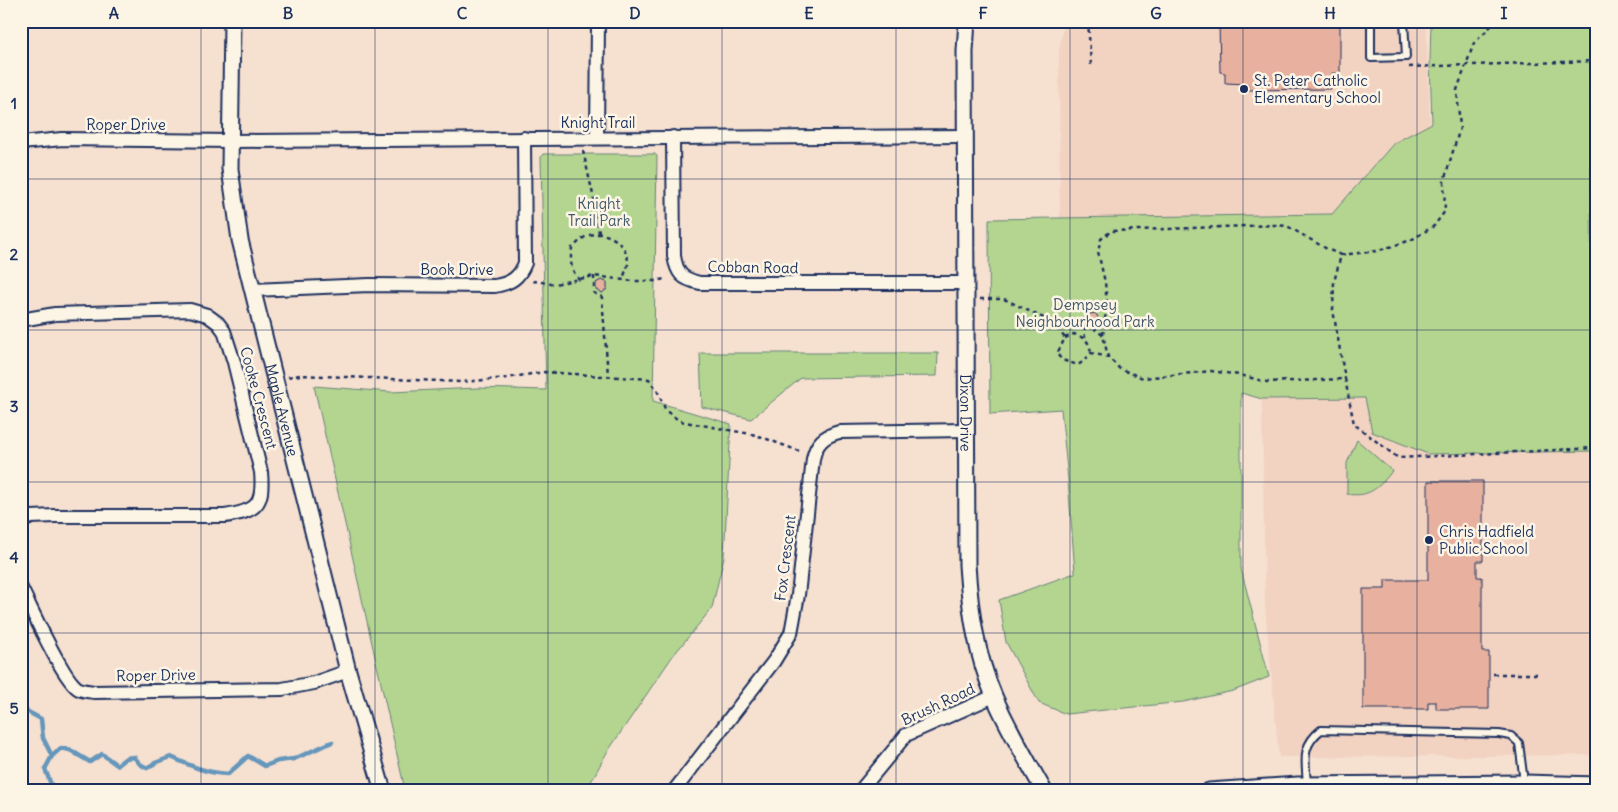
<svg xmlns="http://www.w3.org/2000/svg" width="1618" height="812" viewBox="0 0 1618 812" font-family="Delius,sans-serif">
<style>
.built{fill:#f2d2c1}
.green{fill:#b3d590;stroke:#678277}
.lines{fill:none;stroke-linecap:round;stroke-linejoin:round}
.stream{stroke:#6596bb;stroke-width:4.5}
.building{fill:#e8b09e;stroke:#1b2f5e}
.service-casing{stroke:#1b2f5e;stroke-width:10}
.minor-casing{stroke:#1b2f5e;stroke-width:16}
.tertiary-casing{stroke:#1b2f5e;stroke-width:19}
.path{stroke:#1b2f5e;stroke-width:2.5;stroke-dasharray:4 4;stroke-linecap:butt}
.service{stroke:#fcf5e5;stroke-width:6}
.minor{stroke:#fcf5e5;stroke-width:12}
.tertiary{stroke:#fcf5e5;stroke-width:15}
.grid{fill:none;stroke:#1b2f5e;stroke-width:1;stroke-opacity:0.55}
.poi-dot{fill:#1b2f5e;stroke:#fcf5e5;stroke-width:2}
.labels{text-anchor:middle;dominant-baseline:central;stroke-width:5;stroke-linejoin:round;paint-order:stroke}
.poi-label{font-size:15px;fill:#1b2f5e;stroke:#fcf5e5;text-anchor:start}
.street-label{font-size:15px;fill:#1b2f5e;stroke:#fcf5e5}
.park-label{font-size:15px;fill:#41586a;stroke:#fcf5e5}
.neatline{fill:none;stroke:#1b2f5e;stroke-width:2}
.grid-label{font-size:16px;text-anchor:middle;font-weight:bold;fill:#1b2f5e}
</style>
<rect width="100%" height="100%" fill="#f6e0d0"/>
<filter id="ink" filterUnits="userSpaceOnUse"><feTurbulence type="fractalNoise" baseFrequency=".02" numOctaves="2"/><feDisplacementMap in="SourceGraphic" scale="10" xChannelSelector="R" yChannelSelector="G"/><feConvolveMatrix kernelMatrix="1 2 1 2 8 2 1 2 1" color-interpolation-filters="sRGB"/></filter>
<g filter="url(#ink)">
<g class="built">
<path d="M1066,21H1426L1430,126L1394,143L1332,214L1060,219L1059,51L1062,33Z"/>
<path d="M1366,398L1428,454L1593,451L1594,755L1279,757L1265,606L1262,399Z"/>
</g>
<g class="green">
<path d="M1431,21H1588L1590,46L1593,451L1428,454L1372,432L1365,398L1262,399L1241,393V569L1269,677L1233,691L1183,702L1066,714L1039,703L1006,642L999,600L1075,573L1068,480L1061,409L990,414L989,219L1332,214L1394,143L1432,123L1430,62Z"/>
<path d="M543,154H655L657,156L653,401L731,424L724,557L712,608L672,657L606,754L586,791L405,790L314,386L391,392L478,388L546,390L541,157Z"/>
<path d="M700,353H938L937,376L801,378L751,419L702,407Z"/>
<path d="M1357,440L1392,471C1380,487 1369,498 1347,494V463Z"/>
</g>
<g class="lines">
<g class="stream">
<path d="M21,708L41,719L43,738L52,756L45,769L52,787L50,791"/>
<path d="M52,756L61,748L70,750L90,762L102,754L117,765L126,758L134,757L140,764L147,768L155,763L171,757C191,766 206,773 228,774L248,756L265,766L278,761L294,759L332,742"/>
</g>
</g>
<g class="building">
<path d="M134,21H178V22L134,23Z"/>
<path d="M1219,21H1340V74L1332,73L1331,89L1248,90V84L1225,83V73L1220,72Z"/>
<path d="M601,280L607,282V289L602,293L596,290V283Z"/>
<path d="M1095,313L1098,317L1096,322L1091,323L1088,319L1089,314Z"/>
<path d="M1428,481H1483V561H1477V577H1482V652H1489V709H1436V702H1428V709H1363V589H1385V580H1428Z"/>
</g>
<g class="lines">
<defs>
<g id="service">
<path d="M1371,21V58L1406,57L1404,21"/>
<path d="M1307,785C1306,761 1300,747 1321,730L1499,734L1511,736L1519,743L1524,782"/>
</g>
<g id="minor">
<path d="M673,137L674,256C677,274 682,279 700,283H966"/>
<path d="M597,138L598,21"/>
<path d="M21,143L62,139L231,141L965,136"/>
<path d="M253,290L369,285L495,286C511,283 519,278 525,263L524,138"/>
<path d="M21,320L55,314L190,310L207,315L218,323L224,331L234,362L261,472C264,506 256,511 225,516H55L31,517L21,522"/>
<path d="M21,588C30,606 64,682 79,689C83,691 89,691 94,692L282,689L314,683L348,671"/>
<path d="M674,791L774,661L791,633L798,595L813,459C816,443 824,436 839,432L966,430"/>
<path d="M860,791L906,735L994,696"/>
</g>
<g id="tertiary">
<path id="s1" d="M232,21L230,169L240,240L348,671L383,791"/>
<path id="s2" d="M967,21L965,51L967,565C970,610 976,654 994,696C1008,729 1027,760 1044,791"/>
<path d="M1209,791L1298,785L1524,783L1597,785"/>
</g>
</defs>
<use href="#service" class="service-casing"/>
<use href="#minor" class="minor-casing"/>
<use href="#tertiary" class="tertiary-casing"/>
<g class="path">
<path d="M1088,21L1091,65"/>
<path d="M1409,67L1593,61"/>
<path d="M583,151L594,199L599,233"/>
<path d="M1341,255L1377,251L1411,240L1434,226L1445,211L1444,181L1460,128L1457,90L1474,43L1496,21"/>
<path d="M594,276V293L602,297L608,375"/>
<path d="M580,280C570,270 570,261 572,248C577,244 582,238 587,236C606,228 629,244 628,264C627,269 624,275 623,279"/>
<path d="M533,281L555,284L594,276L632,281H655L665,279"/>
<path d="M980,299H1004L1052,322H1084L1103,335L1108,357L1120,369L1143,378L1211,371L1240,375L1267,382L1345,379L1354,424L1398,458L1595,448"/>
<path d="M1052,322L1065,338L1057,354L1062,360L1078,365L1084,361L1091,353L1108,357"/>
<path d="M1103,335L1107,304L1105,282L1098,252L1101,239L1111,231L1275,225L1287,226L1327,249L1341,255L1334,282L1333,310L1345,379"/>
<path d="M1065,338L1074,334C1085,338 1089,340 1091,353"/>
<path d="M1085,338L1084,322L1086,312L1094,307L1107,304"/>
<path d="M288,377L300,375L462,382L507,378L544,372L649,379L657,390L666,411L680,421L756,435L799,451"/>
<path d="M1493,674H1540"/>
</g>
<use href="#service" class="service"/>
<use href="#minor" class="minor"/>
<use href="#tertiary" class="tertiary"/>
</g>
</g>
<path class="grid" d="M201,21V791M375,21V791M548,21V791M722,21V791M896,21V791M1070,21V791M1243,21V791M1417,21V791M21,179H1597M21,330H1597M21,482H1597M21,633H1597"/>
<g class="poi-dot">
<circle cx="1244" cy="89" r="5"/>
<circle cx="1429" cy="540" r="5"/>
</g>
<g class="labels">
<g class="poi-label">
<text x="1254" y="80">St. Peter Catholic<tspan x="1254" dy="17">Elementary School</tspan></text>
<text x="1439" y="531">Chris Hadfield<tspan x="1439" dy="17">Public School</tspan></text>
</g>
<g class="street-label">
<text x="598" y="122">Knight Trail</text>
<text x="126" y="124">Roper Drive</text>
<text transform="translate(753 267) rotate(1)">Cobban Road</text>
<text x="457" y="269">Book Drive</text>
<text transform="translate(259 398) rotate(75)">Cooke Crescent</text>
<text stroke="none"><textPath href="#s1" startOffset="395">Maple Avenue</textPath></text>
<text stroke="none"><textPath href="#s2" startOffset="392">Dixon Drive</textPath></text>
<text transform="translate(785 558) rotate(-83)">Fox Crescent</text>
<text transform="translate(156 675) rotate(-1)">Roper Drive</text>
<text transform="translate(938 704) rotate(-25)">Brush Road</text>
</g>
<g class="park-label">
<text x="599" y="203">Knight<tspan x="599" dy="17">Trail Park</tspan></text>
<text x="1085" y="304">Dempsey<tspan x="1085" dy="17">Neighbourhood Park</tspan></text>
</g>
</g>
<rect width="1618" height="812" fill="none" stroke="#fcf5e5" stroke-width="55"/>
<rect x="28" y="28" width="1562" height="756" class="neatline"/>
<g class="grid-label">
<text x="114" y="19">A</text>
<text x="288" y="19">B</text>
<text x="462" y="19">C</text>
<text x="635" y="19">D</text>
<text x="809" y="19">E</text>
<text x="983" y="19">F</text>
<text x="1156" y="19">G</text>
<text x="1330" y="19">H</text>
<text x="1504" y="19">I</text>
<text x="14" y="109">1</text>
<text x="14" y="260">2</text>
<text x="14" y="412">3</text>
<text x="14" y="563">4</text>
<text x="14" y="714">5</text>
</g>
</svg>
